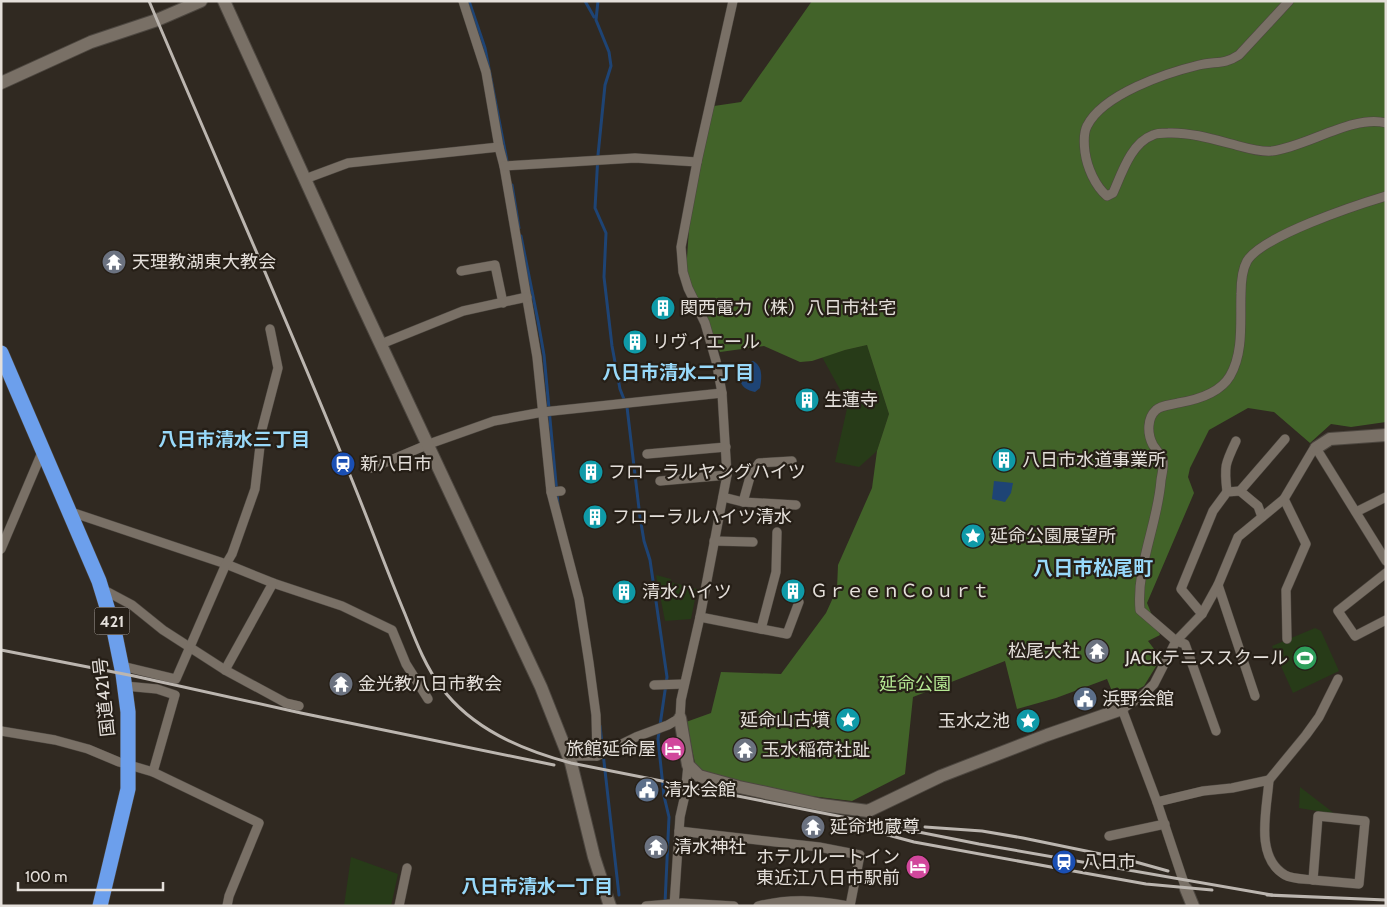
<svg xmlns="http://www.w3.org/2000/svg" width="1387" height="907" viewBox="0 0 1387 907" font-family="Cabin,'Noto Sans JP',sans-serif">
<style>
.green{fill:#273b18}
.forest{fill:#426329}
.water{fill:#1e4475}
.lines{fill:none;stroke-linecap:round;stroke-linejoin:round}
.stream{stroke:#1e4475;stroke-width:3}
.street-casing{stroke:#4d4740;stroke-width:10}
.secondary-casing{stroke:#4d4740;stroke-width:14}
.highway-casing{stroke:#4d4740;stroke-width:16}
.street{stroke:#797066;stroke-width:9}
.secondary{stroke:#797066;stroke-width:12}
.highway{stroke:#6c9fec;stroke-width:15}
.rail{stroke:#bcb6b0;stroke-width:3}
.labels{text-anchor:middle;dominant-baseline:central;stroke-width:4.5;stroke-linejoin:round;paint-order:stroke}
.shield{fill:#261f17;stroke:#aba5a0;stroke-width:1}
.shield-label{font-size:16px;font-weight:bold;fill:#e4dfda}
.poi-label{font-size:18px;fill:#e4dfda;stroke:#261f17;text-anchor:start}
.park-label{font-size:18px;fill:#b5e893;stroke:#261f17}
.street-label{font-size:18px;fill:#e4dfda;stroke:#261f17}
.neighbourhood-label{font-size:19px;font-weight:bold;fill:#98d9fa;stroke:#261f17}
.quarter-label{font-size:20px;font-weight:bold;fill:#98d9fa;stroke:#261f17}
</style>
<rect width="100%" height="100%" fill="#302921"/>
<g class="green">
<path d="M867,345L889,414L877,451L859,467L835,462L848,404L822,357L845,350Z"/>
<path d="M656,575L671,579V582L697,589L691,619L665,621Z"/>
<path d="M1315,628L1321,631L1339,671L1293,693L1272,646Z"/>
<path d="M1300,787L1335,814L1299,808Z"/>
<path d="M351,857L398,874L391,906H344Z"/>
</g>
<path class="forest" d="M812,1H1386V422L1351,427L1331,424L1310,443L1274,412L1248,408L1209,430L1190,468L1188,477L1194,493L1147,603L1160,635L1148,641L1161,658L1144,686L1116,701L1107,679L1056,698L1017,709L1005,661L913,697L905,774L852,801L794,794L701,772L695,763L686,722L711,713L721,672L781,674L826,613L837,589L838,565L872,488L877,451L889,414L867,345L845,350L812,361L800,362L764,346L720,352L686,273L689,228L697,181L714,106L741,102Z"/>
<g class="water">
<path d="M753,361C763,366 762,378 760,388L755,392C739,388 740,382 740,367Z"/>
<path d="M994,481L1013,483L1011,493L1005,502L992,499Z"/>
</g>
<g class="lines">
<g class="stream">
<path d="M469,1L485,48L507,161"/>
<path d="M585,1L594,17"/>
<path d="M598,1L596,20L609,52L611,66L605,85L598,155L595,208L606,233L604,277L612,346L620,389L627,407L640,517L644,541L650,560L667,677L658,739L664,796L669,817L665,903"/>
<path d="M512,185L519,228"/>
<path d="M521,236L538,321L544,355L558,505"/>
<path d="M600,726L619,895"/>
</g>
<defs>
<g id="street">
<path d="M463,1L486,72L499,147L504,166L537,357L551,492L579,599L589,663L596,715L597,756"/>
<path d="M1289,1L1239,55C1224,65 1215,61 1199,65C1166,73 1103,94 1087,126C1083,134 1084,144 1085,152C1087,167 1095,186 1107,196L1113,193C1122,173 1131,143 1153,135C1157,133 1163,133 1168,133C1191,132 1216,140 1239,146C1250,149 1261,152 1272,151C1306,147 1354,114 1386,123"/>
<path d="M504,166L635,158L697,162"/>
<path d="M305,179L348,163L499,147"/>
<path d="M461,271L495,265L503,303"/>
<path d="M381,344L463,311L527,297"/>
<path d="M647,454L726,447"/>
<path d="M372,468L429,444L494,421L543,412L722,393"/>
<path d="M660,481L727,475"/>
<path d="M1240,491L1285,439"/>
<path d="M551,492L561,491"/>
<path d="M1227,492C1224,466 1225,464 1236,441"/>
<path d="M723,497L743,502L796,505"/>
<path d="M1284,499L1306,544L1286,590L1287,639"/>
<path d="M743,502L750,477L759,463L792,461"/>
<path d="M68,511L226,564L273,583L342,606L392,630L406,664L428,699"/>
<path d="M1356,512L1386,497"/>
<path d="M714,541L753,542"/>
<path d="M1,549L43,450"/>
<path d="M1386,573L1338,611L1355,636L1386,620"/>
<path d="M1218,585L1255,696"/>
<path d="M102,589L132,605L163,630L225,670L286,703L299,706"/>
<path d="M1202,614L1181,589L1213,511L1227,492L1240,491L1258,506L1262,517"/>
<path d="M700,617L761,629L776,572L777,532"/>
<path d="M761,629L787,634L799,602"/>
<path d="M122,666L176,679L226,564L232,554L255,489L262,429L278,368L270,329"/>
<path d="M225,670L273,583"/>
<path d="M654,685L684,684"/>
<path d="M125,686L157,689L175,695L153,772"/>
<path d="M1,731L55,740L88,749L119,762L153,772L259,823L229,896L227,906"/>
<path d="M1216,731L1185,644L1176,641L1140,610C1136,566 1158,523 1161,480C1162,474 1164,466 1163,461C1161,454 1156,450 1153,445C1147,434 1147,418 1156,410C1161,405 1171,405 1178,403C1196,400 1220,393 1230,376C1244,352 1240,321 1241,294C1241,285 1242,270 1247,261C1262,236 1356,205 1386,196"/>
<path d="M568,756H597L636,737L668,725L680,718L681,700L700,617L727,475L722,393L716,361L705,323L688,288L683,272L681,247L697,162L733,1"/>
<path d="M1269,780L1306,735L1319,717L1338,679"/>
<path d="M1157,802L1203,791L1232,788L1269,780C1267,809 1254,857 1285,875C1292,879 1305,879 1313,880"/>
<path d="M1318,816L1365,821L1359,884L1313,880Z"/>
<path d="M679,831L819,847L860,855L850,906"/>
<path d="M1109,836L1165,824"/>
<path d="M1186,889L1157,802L1122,709L1141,697L1154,684L1176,641L1202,614L1218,585L1238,537L1284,499L1313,450L1316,448L1386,561"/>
<path d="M399,906L407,868"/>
<path d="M646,906L682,903L734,906"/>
<path d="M674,906L680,817L685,795L688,765"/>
<path d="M758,906C791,898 815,900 848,906"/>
</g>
<g id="secondary">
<path d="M224,1L359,298L541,687L571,763L594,857L610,906"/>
<path d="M1,83L91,42L157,20L201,1"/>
<path d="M1316,448L1330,439L1386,435"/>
<path d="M680,718L688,765L699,776L739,787L822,805L868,811L941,776L1047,735L1122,709"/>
<path d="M1186,889L1193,906"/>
</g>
<path id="highway" d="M1,353L99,581L114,630L123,674L128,712V789L100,906"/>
</defs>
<use href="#street" class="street-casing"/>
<use href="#secondary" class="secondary-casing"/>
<use href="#highway" class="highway-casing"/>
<use href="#street" class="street"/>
<use href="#secondary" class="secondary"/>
<use href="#highway" class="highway"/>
<g class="rail">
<path d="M149,1C214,155 282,308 345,463C366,513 384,564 405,614C415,639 425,666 441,687C472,729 522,750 571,763L979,844L1272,895"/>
<path d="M1,650L134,676L301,713L554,765"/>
<path d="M836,821L914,842L1062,869L1146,884L1212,890"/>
<path d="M925,827L982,831L1023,838L1125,859L1168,871"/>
<path d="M1267,895L1386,900"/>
</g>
</g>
<defs>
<symbol id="temple-disc" viewBox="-11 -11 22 22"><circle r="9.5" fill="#6b7280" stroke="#261f17"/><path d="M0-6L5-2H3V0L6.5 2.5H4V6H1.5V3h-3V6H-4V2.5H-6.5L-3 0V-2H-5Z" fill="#fff"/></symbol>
<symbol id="building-disc" viewBox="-11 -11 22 22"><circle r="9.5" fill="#0f9aa8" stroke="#261f17"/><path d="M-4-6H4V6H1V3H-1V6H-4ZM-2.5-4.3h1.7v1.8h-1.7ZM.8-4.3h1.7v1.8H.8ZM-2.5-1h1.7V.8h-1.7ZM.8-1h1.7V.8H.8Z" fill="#fff"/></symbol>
<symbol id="station-disc" viewBox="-11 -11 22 22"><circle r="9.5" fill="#1a4fb4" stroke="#261f17"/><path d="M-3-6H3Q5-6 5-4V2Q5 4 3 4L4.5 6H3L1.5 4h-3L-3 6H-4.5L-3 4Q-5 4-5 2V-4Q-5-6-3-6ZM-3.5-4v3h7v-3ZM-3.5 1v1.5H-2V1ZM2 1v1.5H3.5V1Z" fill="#fff"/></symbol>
<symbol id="sight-disc" viewBox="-11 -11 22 22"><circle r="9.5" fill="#0f9aa8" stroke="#261f17"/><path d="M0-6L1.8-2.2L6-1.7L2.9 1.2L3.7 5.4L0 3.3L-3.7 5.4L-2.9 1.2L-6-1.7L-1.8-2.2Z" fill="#fff"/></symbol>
<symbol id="stadium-disc" viewBox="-11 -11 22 22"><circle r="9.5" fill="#2e9e5b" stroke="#261f17"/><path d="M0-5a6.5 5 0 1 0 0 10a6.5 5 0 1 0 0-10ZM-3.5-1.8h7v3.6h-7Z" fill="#fff"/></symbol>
<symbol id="civic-disc" viewBox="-11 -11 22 22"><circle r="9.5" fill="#5c6f8a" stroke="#261f17"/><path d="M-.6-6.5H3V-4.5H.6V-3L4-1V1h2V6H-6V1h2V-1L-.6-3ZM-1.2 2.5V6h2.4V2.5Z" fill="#fff"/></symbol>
<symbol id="hotel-disc" viewBox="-11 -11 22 22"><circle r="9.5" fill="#d1479c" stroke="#261f17"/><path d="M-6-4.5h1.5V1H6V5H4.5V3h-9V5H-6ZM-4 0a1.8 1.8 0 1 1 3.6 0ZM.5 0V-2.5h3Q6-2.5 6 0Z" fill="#fff"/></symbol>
</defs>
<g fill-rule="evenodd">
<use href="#temple-disc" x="100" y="248" width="28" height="28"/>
<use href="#building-disc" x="649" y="294" width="28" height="28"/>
<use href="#building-disc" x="621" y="328" width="28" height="28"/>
<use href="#building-disc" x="793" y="386" width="28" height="28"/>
<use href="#building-disc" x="990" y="446" width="28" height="28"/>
<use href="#station-disc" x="329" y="450" width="28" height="28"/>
<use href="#building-disc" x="577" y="458" width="28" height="28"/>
<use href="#building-disc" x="581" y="503" width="28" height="28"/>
<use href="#sight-disc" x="959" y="522" width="28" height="28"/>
<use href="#building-disc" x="779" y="577" width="28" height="28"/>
<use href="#building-disc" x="610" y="578" width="28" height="28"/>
<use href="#temple-disc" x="1083" y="637" width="28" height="28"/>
<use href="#stadium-disc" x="1291" y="644" width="28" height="28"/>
<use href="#temple-disc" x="327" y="670" width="28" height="28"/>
<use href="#civic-disc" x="1071" y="685" width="28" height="28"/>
<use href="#sight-disc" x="834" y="706" width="28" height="28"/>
<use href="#sight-disc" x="1014" y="707" width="28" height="28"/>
<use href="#hotel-disc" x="659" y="735" width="28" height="28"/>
<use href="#temple-disc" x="731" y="736" width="28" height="28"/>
<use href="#civic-disc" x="633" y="776" width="28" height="28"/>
<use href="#temple-disc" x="799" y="813" width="28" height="28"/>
<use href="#temple-disc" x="642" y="833" width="28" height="28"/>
<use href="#station-disc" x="1050" y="848" width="28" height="28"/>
<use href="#hotel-disc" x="904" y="853" width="28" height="28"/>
</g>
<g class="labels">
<rect class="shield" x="94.5" y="607.5" width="35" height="27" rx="4"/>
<g class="shield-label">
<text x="112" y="621">421</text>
</g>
<g class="poi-label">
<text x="132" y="262">天理教湖東大教会</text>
<text x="680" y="308">関西電力（株）八日市社宅</text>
<text x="652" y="342">リヴィエール</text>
<text x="824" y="400">生蓮寺</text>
<text x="1022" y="460">八日市水道事業所</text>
<text x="360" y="464">新八日市</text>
<text x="608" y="472">フローラルヤングハイツ</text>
<text x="612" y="517">フローラルハイツ清水</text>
<text x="990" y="536">延命公園展望所</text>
<text x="810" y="591">ＧｒｅｅｎＣｏｕｒｔ</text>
<text x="642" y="592">清水ハイツ</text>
<text x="1080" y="651" text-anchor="end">松尾大社</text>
<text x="1288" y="658" text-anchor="end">JACKテニススクール</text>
<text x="358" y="684">金光教八日市教会</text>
<text x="1102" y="699">浜野会館</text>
<text x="830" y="720" text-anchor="end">延命山古墳</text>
<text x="1010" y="721" text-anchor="end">玉水之池</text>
<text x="656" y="749" text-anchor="end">旅館延命屋</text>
<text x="762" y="750">玉水稲荷社趾</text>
<text x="664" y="790">清水会館</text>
<text x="830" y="827">延命地蔵尊</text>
<text x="674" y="847">清水神社</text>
<text x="900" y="857" text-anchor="end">ホテルルートイン<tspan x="900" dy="21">東近江八日市駅前</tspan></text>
<text x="1082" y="862">八日市</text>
</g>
<g class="park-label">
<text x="915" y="684">延命公園</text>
</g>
<g class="street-label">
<text transform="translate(104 697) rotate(-96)">国道421号</text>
</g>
<g class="neighbourhood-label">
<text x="678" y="372">八日市清水二丁目</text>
<text x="234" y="439">八日市清水三丁目</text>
<text x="537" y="886">八日市清水一丁目</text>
</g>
<g class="quarter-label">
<text x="1093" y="568">八日市松尾町</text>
</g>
</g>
<rect width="1387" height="907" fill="none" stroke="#e4dfda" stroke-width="5"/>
<path d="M18 882v8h145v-8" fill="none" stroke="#e4dfda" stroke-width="2.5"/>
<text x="25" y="882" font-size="15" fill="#e4dfda" stroke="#261f17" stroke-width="4" paint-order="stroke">100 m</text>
</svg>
